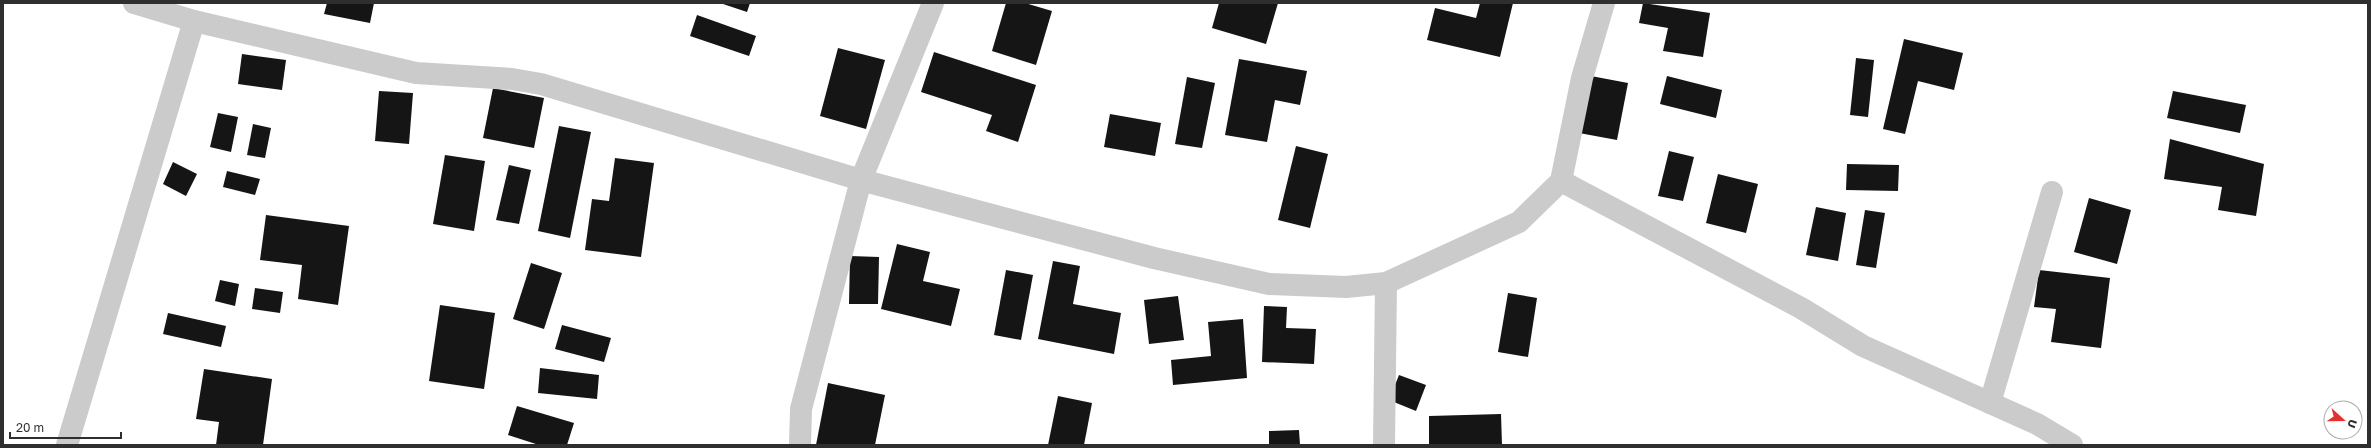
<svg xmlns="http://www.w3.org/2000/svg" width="2371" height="448" viewBox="0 0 2371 448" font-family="'Golos Text',sans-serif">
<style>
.building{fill:#151515}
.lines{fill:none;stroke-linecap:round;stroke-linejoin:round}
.street{stroke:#cbcbcb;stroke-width:22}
</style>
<rect width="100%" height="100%" fill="#fff"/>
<g class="building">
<path d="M327,3H374L370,23L324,14Z"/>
<path d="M720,3H750L747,12Z"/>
<path d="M1006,3H1025L1052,11L1036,65L992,51Z"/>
<path d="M1219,3H1278L1266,44L1212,28Z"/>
<path d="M1480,3H1513L1500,57L1427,40L1435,8L1476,18Z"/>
<path d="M1643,3L1710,13L1703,57L1663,51L1668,28L1639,23Z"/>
<path d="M697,15L756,36L749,56L690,36Z"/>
<path d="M1904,39L1963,53L1954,90L1918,81L1905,134L1883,129Z"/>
<path d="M838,48L885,60L866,129L820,116Z"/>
<path d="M934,52L1036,85L1018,142L986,131L992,115L921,92Z"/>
<path d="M242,54L286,60L282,90L238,84Z"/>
<path d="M1856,58L1874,60L1868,117L1850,115Z"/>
<path d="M1239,59L1307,71L1300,105L1275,100L1267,142L1225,135Z"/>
<path d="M1591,76L1628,83L1617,140L1579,133Z"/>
<path d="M1667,76L1722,90L1716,118L1660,104Z"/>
<path d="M1187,77L1215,83L1202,148L1175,144Z"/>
<path d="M493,88L544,98L534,148L483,138Z"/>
<path d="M379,91L413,93L409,144L375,141Z"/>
<path d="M2173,91L2246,105L2240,133L2167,118Z"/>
<path d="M218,113L238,117L231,152L210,147Z"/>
<path d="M1110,114L1161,123L1155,156L1104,147Z"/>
<path d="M253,124L271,128L265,158L247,155Z"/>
<path d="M559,126L591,132L570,238L538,231Z"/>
<path d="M2170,139L2264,164L2256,216L2218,210L2222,187L2164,179Z"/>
<path d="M1296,146L1328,154L1310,228L1278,220Z"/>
<path d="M1669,151L1694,157L1683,201L1658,196Z"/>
<path d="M445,155L485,161L474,231L433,224Z"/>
<path d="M615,158L654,163L641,257L585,250L592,199L609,201Z"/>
<path d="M173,162L197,174L186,196L163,184Z"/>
<path d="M1847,164L1899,165L1898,191L1846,190Z"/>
<path d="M509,165L531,170L519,224L496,220Z"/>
<path d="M227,171L260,179L255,195L223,187Z"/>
<path d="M1718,174L1758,184L1746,233L1706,223Z"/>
<path d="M2089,198L2131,210L2117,264L2074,252Z"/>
<path d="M1816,207L1846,213L1838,261L1806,255Z"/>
<path d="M1865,210L1885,213L1876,268L1856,265Z"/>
<path d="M266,215L349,226L338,305L298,299L302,265L260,260Z"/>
<path d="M897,244L930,252L923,281L960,289L951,326L881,309Z"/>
<path d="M850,256L879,257L878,304H849Z"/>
<path d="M1053,261L1080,266L1073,304L1121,313L1114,354L1038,339Z"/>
<path d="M531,263L562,273L544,329L513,319Z"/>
<path d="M1006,270L1033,275L1021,340L994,335Z"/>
<path d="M2039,270L2110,278L2101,348L2051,342L2056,309L2034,307Z"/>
<path d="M220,280L239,284L235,306L215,301Z"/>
<path d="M255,288L283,292L280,313L252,309Z"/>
<path d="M1508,293L1537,298L1528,357L1498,352Z"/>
<path d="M1178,296L1184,340L1149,344L1144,300Z"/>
<path d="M440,305L495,313L484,389L429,381Z"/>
<path d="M1264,306L1287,307L1286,328L1316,329L1314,364L1262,362Z"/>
<path d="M168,313L226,326L221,347L163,334Z"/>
<path d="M1243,319L1247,378L1173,385L1171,360L1211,356L1208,322Z"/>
<path d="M562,325L611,338L604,362L555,349Z"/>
<path d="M540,368L599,375L597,399L538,393Z"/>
<path d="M204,369L272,379L263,445H216L219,422L196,419Z"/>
<path d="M1399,375L1426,385L1416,411L1389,400Z"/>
<path d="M828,383L885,395L875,445H816Z"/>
<path d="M1058,396L1092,403L1084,445H1048Z"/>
<path d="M517,406L574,423L567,445H539L508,435Z"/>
<path d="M1501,414L1502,445H1429V416Z"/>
<path d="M1299,430L1300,445H1269V431Z"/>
</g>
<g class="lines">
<g class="street">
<path d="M134,3L194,21L416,73L512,79L541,84L861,180L1154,258L1269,284L1346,287L1386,283L1519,222L1561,181L1582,78L1604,3"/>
<path d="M1561,181L1801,308L1863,346L2037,424L2072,445"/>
<path d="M1990,403L2052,192"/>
<path d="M67,445L194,21"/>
<path d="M800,445L801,409L861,180L933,3"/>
<path d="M1384,445L1386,283"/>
</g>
</g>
<rect width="2371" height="448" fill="none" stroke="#2e2e2e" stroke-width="8"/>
<g transform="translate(2343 420) rotate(111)"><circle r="19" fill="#ffffff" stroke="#ababab"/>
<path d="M0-3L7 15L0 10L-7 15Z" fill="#e6302f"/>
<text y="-6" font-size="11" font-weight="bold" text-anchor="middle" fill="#2e2e2e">U</text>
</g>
<path d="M10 432v6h111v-6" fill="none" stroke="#2e2e2e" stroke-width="2"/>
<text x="16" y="432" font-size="12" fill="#2e2e2e" stroke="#ffffff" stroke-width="3" paint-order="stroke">20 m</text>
</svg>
